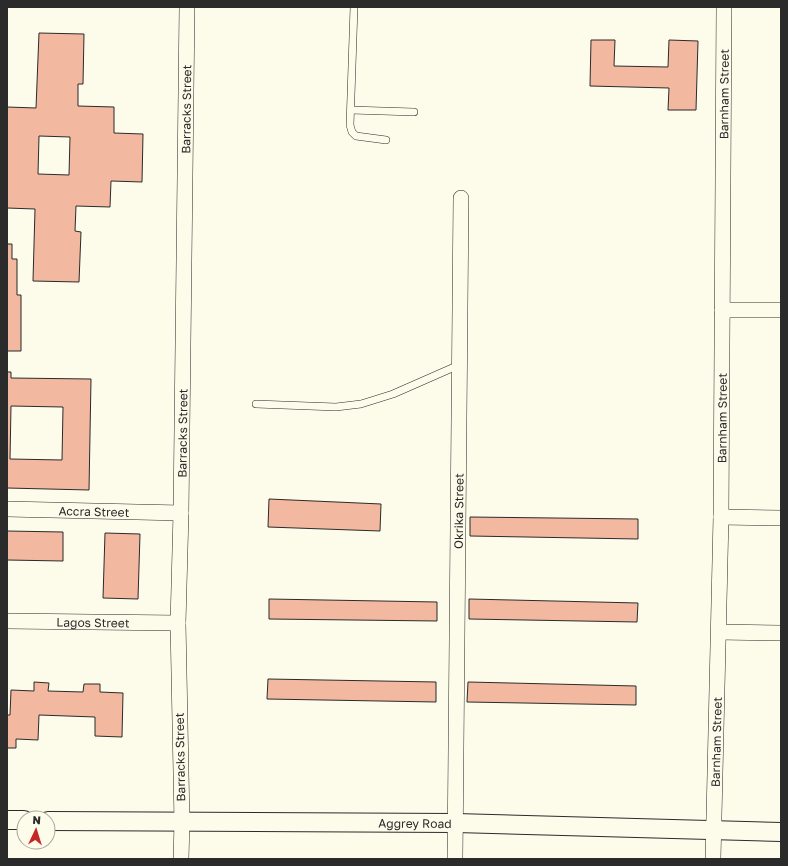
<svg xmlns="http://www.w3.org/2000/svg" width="788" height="866" viewBox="0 0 788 866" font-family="'Golos Text',sans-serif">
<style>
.building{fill:#f2b8a0;stroke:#2b2b2b;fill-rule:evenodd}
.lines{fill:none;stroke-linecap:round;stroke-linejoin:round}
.service-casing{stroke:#2b2b2b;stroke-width:8}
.minor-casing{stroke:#2b2b2b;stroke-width:16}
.tertiary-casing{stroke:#2b2b2b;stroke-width:20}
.service{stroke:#fdfbea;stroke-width:7}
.minor{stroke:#fdfbea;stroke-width:15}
.tertiary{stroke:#fdfbea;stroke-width:18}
.labels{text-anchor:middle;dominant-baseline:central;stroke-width:3;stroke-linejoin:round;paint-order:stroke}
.street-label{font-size:12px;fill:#2b2b2b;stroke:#fdfbea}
</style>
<rect width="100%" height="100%" fill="#fdfbea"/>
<g class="building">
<path d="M39,33L84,34L83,84H78V106L114,107V133L143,134L142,182L111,181L110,207L76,206L75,231L81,232L79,282L33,281L35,209L7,208V107L36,108ZM39,136L70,137L69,175L38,174Z"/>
<path d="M591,40H615L614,66L668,67L669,40L698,41L696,110H668L669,88L590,86Z"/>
<path d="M7,244H12V259H17V295H21V351H7Z"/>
<path d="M7,372H11V378L91,379L89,490L7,488ZM11,406L63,407L62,460L10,459Z"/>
<path d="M269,499L381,504L380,531L268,527Z"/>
<path d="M470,517L638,519V539L470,536Z"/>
<path d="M7,531L63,532V561L7,560Z"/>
<path d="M105,533L140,534L138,599L103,598Z"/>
<path d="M269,599L437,602V621L269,619Z"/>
<path d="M469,599L638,603L637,622L469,619Z"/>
<path d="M268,679L436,682V702L267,699Z"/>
<path d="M34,682L49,683L48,691L83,692L84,684H100V692L123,693L122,737L95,736V717L39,715L38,740L16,739V748H7V715H10L11,690L34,691Z"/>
<path d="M468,682L636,686V705L467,702Z"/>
</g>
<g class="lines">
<defs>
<g id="service">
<path d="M354,7L350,125L352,132L356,136L386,140"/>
<path d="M351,110L414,112"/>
<path d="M256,404L336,407L361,404L393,394L459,365"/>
</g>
<g id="minor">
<path d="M722,310H781"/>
<path id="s1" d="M7,509L181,513"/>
<path d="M721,517L781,518"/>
<path id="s2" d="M7,621L178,623"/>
<path d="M719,632L781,633"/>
<path id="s3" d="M181,859L182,822L178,623L181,513L187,7"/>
<path id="s4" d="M455,859L461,198"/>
<path id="s5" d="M713,859L721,517L724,7"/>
</g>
<g id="tertiary">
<path d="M7,820H24"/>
<path id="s6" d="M48,821L456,823L781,832"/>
</g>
</defs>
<use href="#service" class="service-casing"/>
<use href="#minor" class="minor-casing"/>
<use href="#tertiary" class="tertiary-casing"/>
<use href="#service" class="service"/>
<use href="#minor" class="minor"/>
<use href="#tertiary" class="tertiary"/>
</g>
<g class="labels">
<g class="street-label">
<text stroke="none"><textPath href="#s5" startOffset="765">Barnham Street</textPath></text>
<text stroke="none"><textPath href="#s3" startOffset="750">Barracks Street</textPath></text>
<text stroke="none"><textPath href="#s5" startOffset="441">Barnham Street</textPath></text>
<text stroke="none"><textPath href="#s3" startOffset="426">Barracks Street</textPath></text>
<text stroke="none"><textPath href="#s1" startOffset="87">Accra Street</textPath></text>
<text stroke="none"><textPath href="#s4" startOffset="348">Okrika Street</textPath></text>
<text stroke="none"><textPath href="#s2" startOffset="86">Lagos Street</textPath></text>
<text stroke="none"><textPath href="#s5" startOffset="117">Barnham Street</textPath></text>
<text transform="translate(180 757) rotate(-91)">Barracks Street</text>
<text stroke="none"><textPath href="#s6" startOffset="367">Aggrey Road</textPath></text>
</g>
</g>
<rect width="788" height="866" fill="none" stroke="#2b2b2b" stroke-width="16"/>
<g transform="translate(36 830) rotate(4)"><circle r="19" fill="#fdfbea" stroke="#a9a89e"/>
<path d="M0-3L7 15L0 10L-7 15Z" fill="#c62828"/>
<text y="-6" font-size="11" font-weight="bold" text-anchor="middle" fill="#2b2b2b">N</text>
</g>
</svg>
